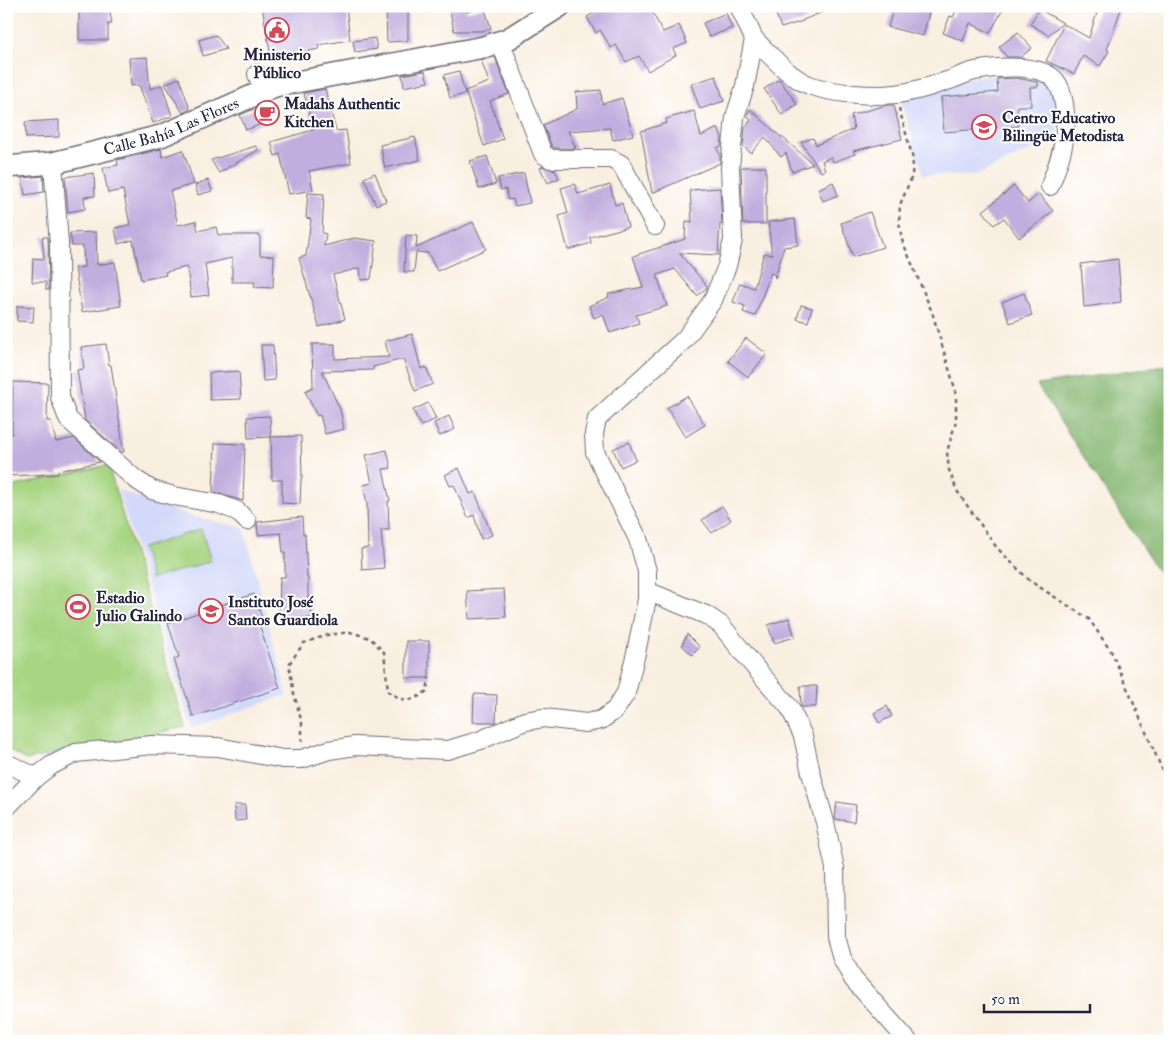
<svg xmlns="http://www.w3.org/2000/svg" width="1176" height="1047" viewBox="0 0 1176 1047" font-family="'IM FELL Double Pica',serif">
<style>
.built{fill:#d3d9f9}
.green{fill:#a7d582;stroke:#647c5e}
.forest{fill:#85b670;stroke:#546c56}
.building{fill:#c1adde}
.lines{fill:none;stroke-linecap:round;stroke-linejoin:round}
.minor-casing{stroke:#6d6a75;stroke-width:20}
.major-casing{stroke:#6d6a75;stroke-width:24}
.path{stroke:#6d6a75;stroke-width:2.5;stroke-dasharray:4 4;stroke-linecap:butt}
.minor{stroke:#fff;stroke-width:18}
.major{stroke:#fff;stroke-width:21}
.labels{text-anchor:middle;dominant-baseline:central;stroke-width:4;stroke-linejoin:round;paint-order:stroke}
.poi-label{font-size:16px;font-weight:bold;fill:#22223b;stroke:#fff;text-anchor:start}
.street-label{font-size:16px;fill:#22223b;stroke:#fff}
</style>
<rect width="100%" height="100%" fill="#fff"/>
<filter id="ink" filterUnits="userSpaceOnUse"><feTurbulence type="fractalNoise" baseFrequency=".02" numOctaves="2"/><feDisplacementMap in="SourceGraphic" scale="10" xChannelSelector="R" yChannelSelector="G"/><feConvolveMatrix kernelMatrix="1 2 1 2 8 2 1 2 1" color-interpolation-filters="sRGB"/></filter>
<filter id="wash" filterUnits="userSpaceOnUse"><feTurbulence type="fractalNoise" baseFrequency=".0096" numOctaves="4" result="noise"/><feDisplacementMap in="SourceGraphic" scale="20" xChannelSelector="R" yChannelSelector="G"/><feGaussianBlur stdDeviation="1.12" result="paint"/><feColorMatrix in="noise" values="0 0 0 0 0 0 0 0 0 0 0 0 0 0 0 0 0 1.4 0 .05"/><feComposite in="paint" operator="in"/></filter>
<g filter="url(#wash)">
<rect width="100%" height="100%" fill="#f9efe0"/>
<g class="built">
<path d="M1032,72L1055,88L1057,138L975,176L923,175L900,97L976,77Z"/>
<path d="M118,490L191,516L244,528L287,695L191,728Z"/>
</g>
<g class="green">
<path d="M108,465L185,727L26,760L6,748V488Z"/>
<path d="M201,529L211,561L151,579L142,548Z"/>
</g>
<path class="forest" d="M1170,364V590L1037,385Z"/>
<g id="blocks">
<g class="building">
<path d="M79,6H109L112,24H108V40H79Z"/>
<path d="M262,6H346L350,40L318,45L319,49L271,58Z"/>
<path d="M449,6H465L467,12L484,7L491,28L482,31H454Z"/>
<path d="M606,6H649L663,32L679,25L687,43L673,49L676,55L648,71L639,56L626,62L616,45L611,48L600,30L596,33L587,17Z"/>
<path d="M773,6H834L835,7L803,20V21L781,28Z"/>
<path d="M894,6H916V9L929,13L923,36L888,27Z"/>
<path d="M959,6H998L1002,11L990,33L970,23L963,41L943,33L950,16L953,17Z"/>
<path d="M1099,6H1122L1107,50L1109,51L1100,66L1083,56L1074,74L1046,61L1064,24L1089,38Z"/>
<path d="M408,7V41L387,42L386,8Z"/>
<path d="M1039,9L1063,23L1048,35L1030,24Z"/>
<path d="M726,13L732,28L709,37L703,23Z"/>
<path d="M1018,32L1032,48L1021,57H1007L999,47Z"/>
<path d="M216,35L226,49L203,56L199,40Z"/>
<path d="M375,38L377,49L355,52L353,41Z"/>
<path d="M147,57L150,89L162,85L172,116L153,123L139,85L131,86L129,58Z"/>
<path d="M495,57L509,94L490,101L503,139L484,146L465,91L489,82L481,60Z"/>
<path d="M425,71L428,82L404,87L402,75Z"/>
<path d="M459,71L465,94L450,98L444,75Z"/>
<path d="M716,76L724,101L700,109L691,84Z"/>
<path d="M179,78L190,109L183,113L165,84Z"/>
<path d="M1016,78L1038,82V87H1030L1031,106H1017L1018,126L944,132L941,97L998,92L997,79Z"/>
<path d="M779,79L797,104L782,115L764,89Z"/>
<path d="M325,89L336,131L346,130L351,163L309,171L313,190L289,194L280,154L275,156L271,142L313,130L304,93Z"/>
<path d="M601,90L602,104L622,98L633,135L613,140L610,128L568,131L576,148H554L552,147L543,125L577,109L576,92Z"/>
<path d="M268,103L274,119L246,130L240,115Z"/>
<path d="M887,105H894L902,139L853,151L855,154L833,162L831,157L822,161L825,170L821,172L801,142L813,138L816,145L854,129L851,115Z"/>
<path d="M750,109L782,138L781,136L813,164L792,172L786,153L781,157L765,137L751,153L743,146L745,128L751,120L747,115Z"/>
<path d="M694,111L701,136L718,128L722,138L721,146L717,148L720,156V163L652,193L641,131L667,123L666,119Z"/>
<path d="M59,120V137L26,138L25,122Z"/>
<path d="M415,137L420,160L385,168L380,145Z"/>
<path d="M256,146L258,150L219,173L211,160Z"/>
<path d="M161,149L162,157L183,150L194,184L170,191L178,225L196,221L198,231L216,227L218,235H260V255L274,256L273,288L254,287L255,282H232V258L205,264L209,295L191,297L187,267L165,272L166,275L141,280L133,240L118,244L115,228L130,225L123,190L108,193L103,168L118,165L117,160Z"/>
<path d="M487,156L496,184L479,189L470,161Z"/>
<path d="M543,166L555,170L559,178L548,183L540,168Z"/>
<path d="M741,167H766V224H743Z"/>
<path d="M94,173L95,196L84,197L85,209L68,212L65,177Z"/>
<path d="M375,173L386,201L376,205L364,178Z"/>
<path d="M524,173L530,203L515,206L513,199L508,200L506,189L501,190L498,178Z"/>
<path d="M43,176L44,192L25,195L22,178Z"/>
<path d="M208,180L212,191L198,195L195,185Z"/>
<path d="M833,182L838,195L823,201L818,189Z"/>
<path d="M575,184L578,194L610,185L615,205L622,203L628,227L590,237L591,243L568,250L559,216L568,213L561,188Z"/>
<path d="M1014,186L1028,203L1039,194L1053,211L1019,238L1004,218L994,225L983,211Z"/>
<path d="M720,188L722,224H720L718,255L679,253L707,286L706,288L697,296L675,269L657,275L667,306L636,315L639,323L610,333L603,314L594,318L589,306L609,297L608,294L643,287L633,256L685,239L686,221L692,222L690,190Z"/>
<path d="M308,193L324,194L322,233L326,234L324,246L354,238L376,241L371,279L361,280L360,268L333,275L345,319L319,327L299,258L306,256L311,219L306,218Z"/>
<path d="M870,212L883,247L853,257L841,223Z"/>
<path d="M795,219L798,245L784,247L775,278L774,274L771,273L755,316L743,312L745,306L733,302L740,283L754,288L764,253L772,255L768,222Z"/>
<path d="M473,222L486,249L437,271L428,253L416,252L414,272H404L406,235L417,236L416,248Z"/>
<path d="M96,232L97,265L115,262L121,306L82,312L75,268L84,267L83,246H72L70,233Z"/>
<path d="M42,237H48L49,290H46V282H32L33,258L44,259Z"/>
<path d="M1118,259L1121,302L1084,307L1081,264Z"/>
<path d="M1024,293L1032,315L1010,323L1002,302Z"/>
<path d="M801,305L812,308L808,322L797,319Z"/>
<path d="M17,306L34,307L33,322L17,321Z"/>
<path d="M412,334L421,369L426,367L433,384L415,391L403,359L373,367V370L322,371L340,409L344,429L325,434L320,415L317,416L305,391L313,387L312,344H335V359L389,357L385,341Z"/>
<path d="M746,338L767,354L748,377L728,361Z"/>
<path d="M106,344L109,365H111L124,452H121L85,420L77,370L84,369L81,347Z"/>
<path d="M261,345H273L275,380L263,381Z"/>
<path d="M239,371L241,399L210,400L209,373Z"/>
<path d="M13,382L48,383L47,421H51L56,442L74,438L100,462L58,471V474L6,476V433L12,434Z"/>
<path d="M687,396L705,425L685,437L667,408Z"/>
<path d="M428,403L436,419L421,426L413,410Z"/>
<path d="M270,416L271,437L248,438L247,417Z"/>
<path d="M449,416L455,429L440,436L434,423Z"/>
<path d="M301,436L302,479H301L300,504L282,503V480H272L271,437Z"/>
<path d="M629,442L636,460L621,467L613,449Z"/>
<path d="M215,443L245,444L243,501L213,492Z"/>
<path d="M387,450L391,468L383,469L390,501H388L389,530H381L384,568L362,570L361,549L368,548L367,503L363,485L372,483L366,455Z"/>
<path d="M459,468L470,494L475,492L492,535L481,539L474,515L468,518L454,485L450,486L445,475Z"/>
<path d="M722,506L731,520L712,533L702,520Z"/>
<path d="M302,517L303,534H305L307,578H308V598H311L312,618H279L280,577H285V553H283L281,533L258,535L257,522Z"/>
<path d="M504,589L506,617L469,619L467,591Z"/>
<path d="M254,594L262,618H257L280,688L193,717L174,659L179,657L168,623Z"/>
<path d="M789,618L795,637L774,643L768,625Z"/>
<path d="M687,634L700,647L692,655L682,645Z"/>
<rect x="406" y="641" width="23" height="37"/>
<path d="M800,686H817L816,707H801Z"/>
<path d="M474,694L497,695L496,722H473Z"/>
<path d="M887,706L892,716L879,723L874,713Z"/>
<path d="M837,802L856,805L854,822L835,819Z"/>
<path d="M234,805H245L246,820L235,821Z"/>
</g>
</g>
</g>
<g filter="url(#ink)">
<use href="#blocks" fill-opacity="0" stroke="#6d6a75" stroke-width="1"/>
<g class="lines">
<defs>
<g id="minor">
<path d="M754,39C771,55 787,76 809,85C830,93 872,97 895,94C914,92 932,86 950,80C958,77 966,73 975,71C995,67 1040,63 1055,80C1065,92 1066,117 1065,131C1064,150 1056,169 1050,186"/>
<path d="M500,41L543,154L551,159H611L621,164L655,226"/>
<path d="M257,74L264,91"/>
<path d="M53,163L59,244L60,397L68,419L135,479L152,490L174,496L219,504L237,511L247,521"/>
<path d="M647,591L706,615L721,625L758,671L790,708L803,736L811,773L825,822L835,868L836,937L842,958L853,979L908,1041"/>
<path d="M6,763L36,777"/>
<path d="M6,808L36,777L52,765L76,753L152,745L218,747L283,759H302L329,750L355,746L448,750L481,740L525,721L544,718L586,723L601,720L615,710L626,693L636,653L647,599V571L638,539L595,452L594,434L597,419L685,339L713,300L727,266L733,240L730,167L735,117L745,86L754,39L739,6"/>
</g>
<g id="major">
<path id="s1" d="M6,167L53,163L161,136L275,86L484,47L508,39L560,6"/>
</g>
</defs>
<use href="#minor" class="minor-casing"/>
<use href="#major" class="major-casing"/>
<g class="path">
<path d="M899,108L913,159L912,176L900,205L899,221L902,240L932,312L956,392V421L947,452L949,470L957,491L997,548L1030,581L1089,619L1112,653L1161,767L1170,783"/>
<path d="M302,742V723L294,694L289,664L304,643L327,635L350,632L370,638L384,652L388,691C405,703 410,703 427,691L429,678"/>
</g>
<use href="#minor" class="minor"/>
<use href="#major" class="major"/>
</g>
</g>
<defs>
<symbol id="civic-ring" viewBox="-11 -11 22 22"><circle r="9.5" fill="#fff" stroke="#d1495b" stroke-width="1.5"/><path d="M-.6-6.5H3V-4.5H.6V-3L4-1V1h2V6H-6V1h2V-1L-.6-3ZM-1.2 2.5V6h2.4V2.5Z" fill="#d1495b"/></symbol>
<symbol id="cafe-ring" viewBox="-11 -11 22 22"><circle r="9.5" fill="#fff" stroke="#d1495b" stroke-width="1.5"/><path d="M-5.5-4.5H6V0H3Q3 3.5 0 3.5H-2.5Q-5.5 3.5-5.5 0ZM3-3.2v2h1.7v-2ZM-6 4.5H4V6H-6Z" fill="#d1495b"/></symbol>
<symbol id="school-ring" viewBox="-11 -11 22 22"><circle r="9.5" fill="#fff" stroke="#d1495b" stroke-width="1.5"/><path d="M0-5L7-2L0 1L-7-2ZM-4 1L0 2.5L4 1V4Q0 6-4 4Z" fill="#d1495b"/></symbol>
<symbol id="stadium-ring" viewBox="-11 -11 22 22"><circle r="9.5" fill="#fff" stroke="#d1495b" stroke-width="1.5"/><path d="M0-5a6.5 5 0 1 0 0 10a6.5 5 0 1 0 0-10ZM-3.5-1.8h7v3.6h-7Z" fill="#d1495b"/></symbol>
</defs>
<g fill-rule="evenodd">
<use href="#civic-ring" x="263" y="16" width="28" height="28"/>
<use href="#cafe-ring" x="253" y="99" width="28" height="28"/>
<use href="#school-ring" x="970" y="113" width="28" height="28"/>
<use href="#stadium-ring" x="64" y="593" width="28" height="28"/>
<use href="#school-ring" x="197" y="597" width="28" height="28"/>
</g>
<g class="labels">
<g class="poi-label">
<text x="277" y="55" text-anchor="middle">Ministerio<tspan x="277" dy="18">Público</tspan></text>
<text x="284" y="104">Madahs Authentic<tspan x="284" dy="18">Kitchen</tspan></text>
<text x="1002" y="118">Centro Educativo<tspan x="1002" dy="18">Bilingüe Metodista</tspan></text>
<text x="96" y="598">Estadio<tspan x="96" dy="18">Julio Galindo</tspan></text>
<text x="228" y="602">Instituto José<tspan x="228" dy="18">Santos Guardiola</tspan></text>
</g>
<g class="street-label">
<text stroke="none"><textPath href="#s1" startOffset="171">Calle Bahía Las Flores</textPath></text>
</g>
</g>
<rect width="1176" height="1047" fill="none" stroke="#fff" stroke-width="25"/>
<path d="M984 1004v8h106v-8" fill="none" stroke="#22223b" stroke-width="2.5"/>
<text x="991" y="1004" font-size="15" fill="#22223b" stroke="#ffffff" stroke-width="4" paint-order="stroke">50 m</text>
</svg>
